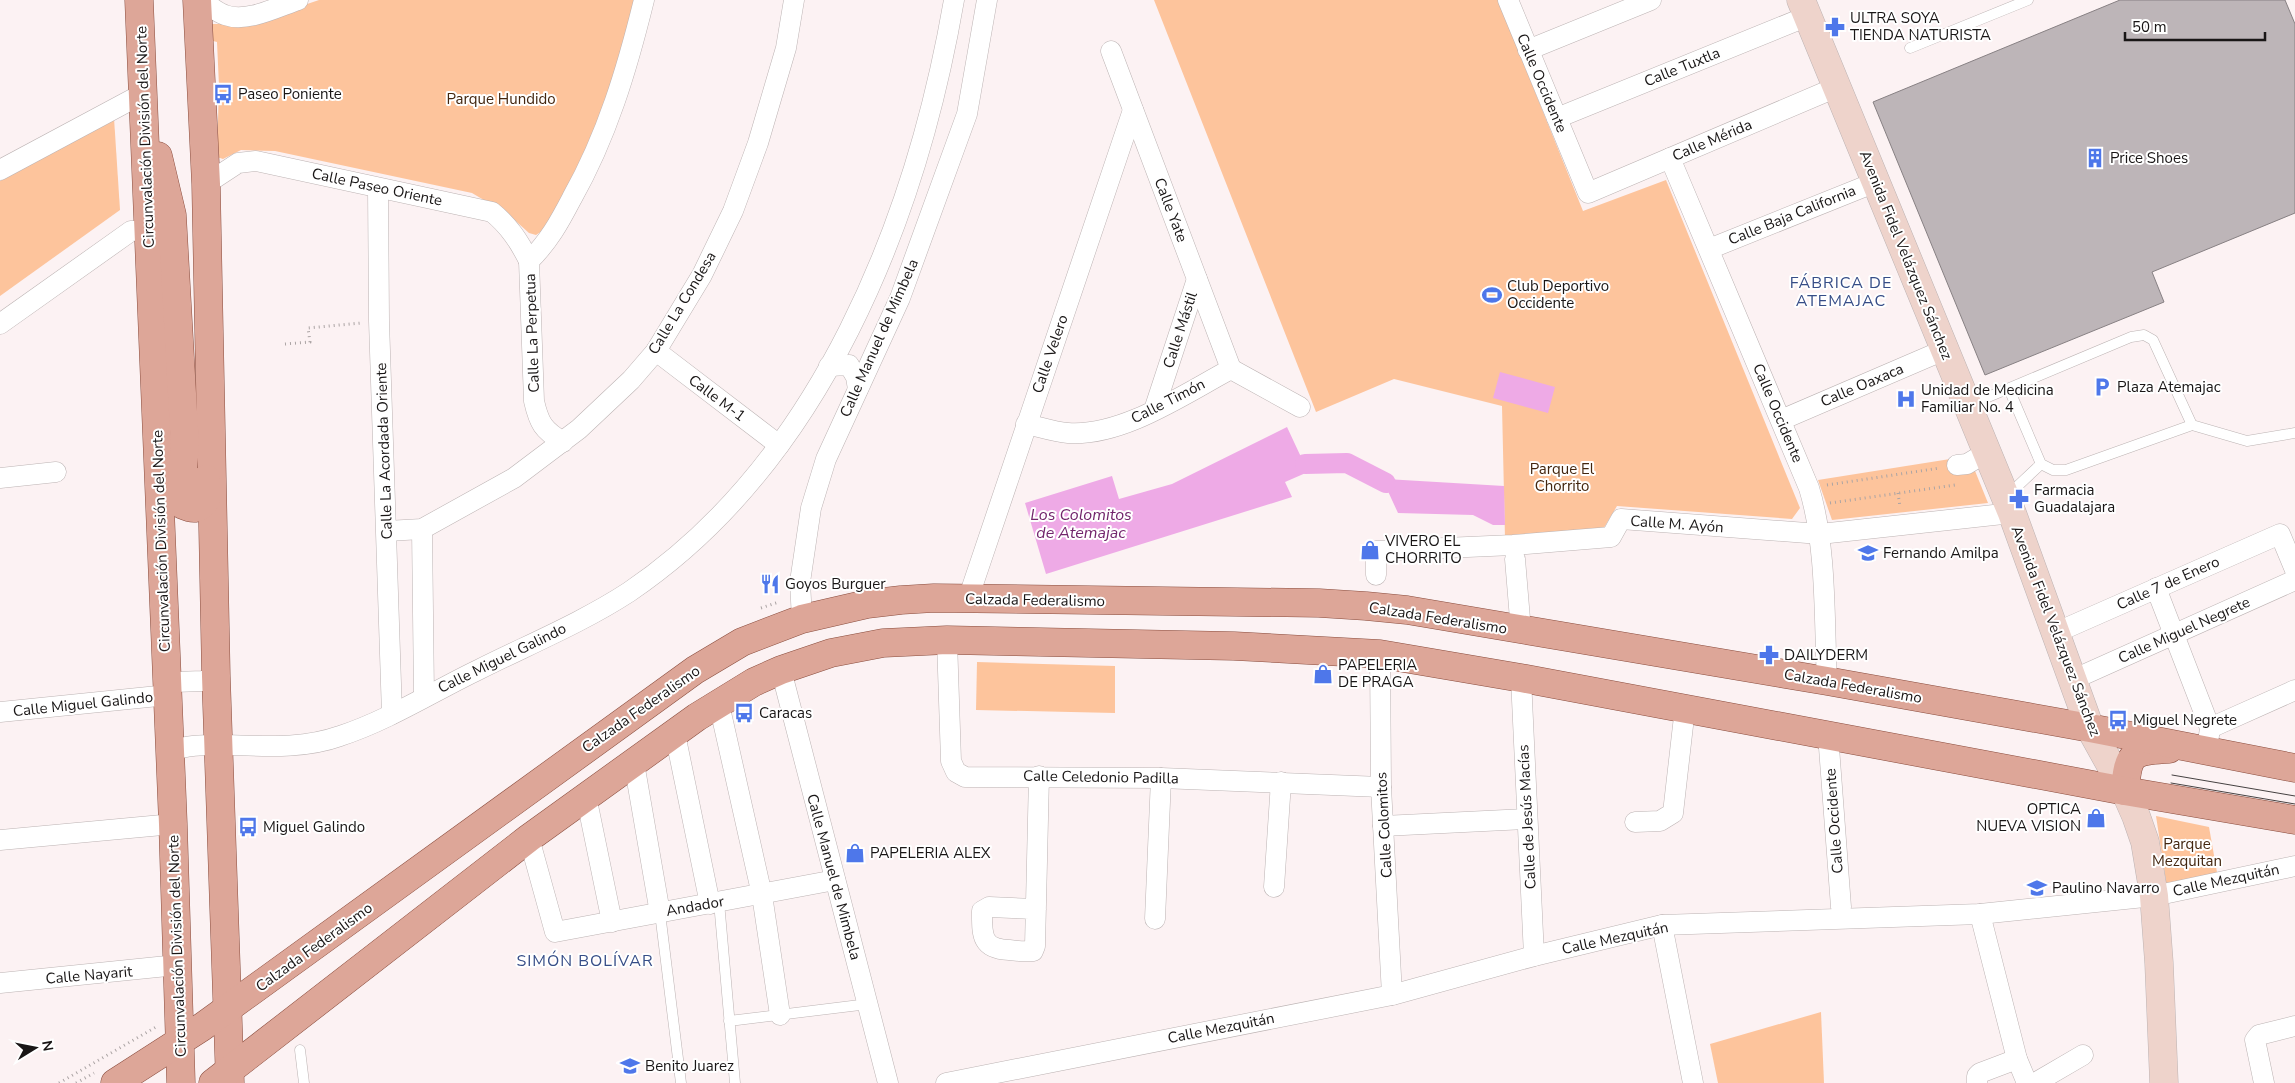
<svg xmlns="http://www.w3.org/2000/svg" width="2295" height="1083" viewBox="0 0 2295 1083" font-family="'Nunito Sans',sans-serif">
<style>
.green{fill:#fdc49c}
.water{fill:#eeaae6}
.lines{fill:none;stroke-linecap:round;stroke-linejoin:round}
.canal{stroke:#eeaae6;stroke-width:20}
.building{fill:#bdb5b8;stroke:#878083}
.lane-casing{stroke:#bcb3b3;stroke-width:11}
.street-casing{stroke:#bcb3b3;stroke-width:21}
.secondary-casing{stroke:#bcb3b3;stroke-width:29}
.primary-casing{stroke:#8a4d3e;stroke-width:29}
.path{stroke:#aba4a4;stroke-width:3;stroke-dasharray:1 4;stroke-linecap:butt}
.lane{stroke:#fff;stroke-width:10}
.street{stroke:#fff;stroke-width:20}
.secondary{stroke:#eed3cb;stroke-width:28}
.primary{stroke:#dda698;stroke-width:28}
.tram{stroke:#454141;stroke-width:1}
.labels{text-anchor:middle;dominant-baseline:central;stroke-width:4;stroke-linejoin:round;paint-order:stroke}
.poi-label{font-size:15px;fill:#191616;stroke:#fff;text-anchor:start}
.street-label{font-size:15px;fill:#191616;stroke:#fff}
.park-label{font-size:15px;fill:#43260f;stroke:#fff}
.neighbourhood-label{font-size:16px;letter-spacing:1px;fill:#364d87;stroke:#fff}
.water-label{font-size:16px;font-style:italic;fill:#72256c;stroke:#fff}
</style>
<rect width="100%" height="100%" fill="#fcf2f3"/>
<g class="green">
<path d="M319,0H636C619,62 602,126 573,183C564,200 552,216 542,231L536,235L529,233L509,215L472,193L275,151L241,150L223,159L217,157L219,86L217,42L213,41L211,24H248Z"/>
<path d="M1154,0H1498L1583,211L1666,180L1800,508L1792,519L1617,506L1602,531L1505,538L1502,406L1394,379L1316,412Z"/>
<path d="M114,118L120,210L0,296V181Z"/>
<path d="M1969,456L1988,503L1832,520L1818,480Z"/>
<path d="M977,662L1115,666V713L976,710Z"/>
<path d="M2156,816L2209,827L2218,878L2167,888Z"/>
<path d="M1821,1012L1824,1083H1718L1710,1044Z"/>
</g>
<g class="water">
<path d="M1500,372L1555,387L1548,413L1493,398Z"/>
<path d="M1287,427L1308,472L1285,482L1292,497L1046,574L1025,503L1112,476L1119,499L1172,484Z"/>
<path d="M1386,479L1504,486L1505,525H1493L1473,515L1398,513L1386,487Z"/>
</g>
<g class="lines">
<path class="canal" d="M1305,464L1347,463L1386,483"/>
</g>
<path class="building" d="M2120,0H2285L2295,24V213L2152,272L2164,302L1985,375L1873,102Z"/>
<g class="lines">
<defs>
<g id="lane">
<path d="M1910,48L2028,0"/>
<path d="M2009,389L2041,464L2053,470H2066L2192,425L2247,441L2295,433"/>
<path d="M1969,405L2131,337L2144,335L2153,340L2192,425"/>
<path d="M2007,496L2041,464"/>
<path d="M719,902L735,1083"/>
<path d="M660,913L681,1083"/>
<path d="M729,1021L868,1004"/>
<path d="M300,1050L304,1083"/>
</g>
<g id="street">
<path d="M201,0C209,5 216,12 225,15C247,23 277,7 298,0"/>
<path d="M1508,0L1588,193L1837,87"/>
<path d="M1528,50L1651,0"/>
<path d="M1111,51L1231,369"/>
<path d="M1557,118L1808,16"/>
<path d="M1670,158L1809,488C1827,547 1824,620 1827,681"/>
<path d="M0,170L142,94"/>
<path d="M206,184L238,163L256,161L492,212C509,226 519,241 529,261"/>
<path d="M378,188L379,321L392,714"/>
<path d="M1709,249L1876,182"/>
<path d="M0,324L131,231L149,230"/>
<path d="M656,351L779,445"/>
<path d="M829,366L849,365L856,377L858,389"/>
<path d="M1231,369L1300,407"/>
<path d="M1154,410L1197,279"/>
<path d="M1781,420L1944,350"/>
<path d="M1026,424C1040,427 1054,432 1068,433C1122,437 1184,394 1231,369"/>
<path d="M563,442C543,430 539,423 534,401L529,261C549,241 559,223 572,198C607,136 627,69 644,0"/>
<path d="M1957,465L1967,464L1987,452"/>
<path d="M0,478L56,472"/>
<path d="M422,529L424,696"/>
<path d="M387,531L422,529L514,478L579,429L631,380L656,351L702,275L733,211L758,143L786,48L794,0"/>
<path d="M1515,559L1521,631"/>
<path d="M1376,575V551L1513,545L1611,537L1621,519L1820,534L2012,513"/>
<path d="M2156,588L2210,728L2207,750"/>
<path d="M968,599L1133,110"/>
<path d="M802,619L800,582L811,508L826,459L900,298L967,114L987,0"/>
<path d="M2055,633L2280,534L2295,570"/>
<path d="M947,640L951,761L956,772L965,777L1161,778L1381,787"/>
<path d="M1380,654L1381,787L1392,995"/>
<path d="M781,670L888,1083"/>
<path d="M1521,678L1534,956"/>
<path d="M2072,680L2295,580"/>
<path d="M719,704L762,895L780,1015"/>
<path d="M0,712L168,695L174,682L203,681L216,676"/>
<path d="M2210,728L2295,690"/>
<path d="M675,734L710,904"/>
<path d="M1828,734L1841,907"/>
<path d="M169,752C188,744 207,745 228,745C265,746 304,749 340,736C389,720 434,691 480,669C530,644 583,622 629,592C821,462 916,220 954,0"/>
<path d="M634,763L660,913"/>
<path d="M586,796L612,922"/>
<path d="M1635,822L1660,821L1673,813L1685,708"/>
<path d="M1383,826L1526,819"/>
<path d="M529,838L555,932L835,880"/>
<path d="M0,840L173,824"/>
<path d="M1274,887L1281,782"/>
<path d="M1036,909L989,907L982,911C982,935 981,949 1009,950C1017,951 1025,952 1033,951L1035,946L1039,776"/>
<path d="M1980,914L2017,1059L2027,1083"/>
<path d="M1155,919L1161,778"/>
<path d="M1662,925L1693,1083"/>
<path d="M0,983L177,965"/>
<path d="M946,1083L1392,995L1534,956L1662,925L1980,914L2154,896L2295,866"/>
<path d="M1977,1083V1076L1980,1073L2017,1059"/>
<path d="M2035,1083L2083,1055"/>
<path d="M2264,1083L2255,1040L2259,1035L2295,1026"/>
</g>
<path id="secondary" d="M1801,0L2012,513L2090,728L2125,791L2136,816L2145,842L2154,896L2159,963L2164,1083"/>
<g id="primary">
<path d="M139,0L173,824L181,1083"/>
<path d="M197,0L206,184L216,676L230,1083"/>
<path d="M158,156L172,215L185,447L180,498L183,505C194,510 199,509 206,500V479"/>
<path d="M2125,791C2128,752 2132,751 2169,749"/>
<path d="M115,1083L202,1027L695,670L742,642L802,619L867,604L901,600L934,598L1319,603L1366,606L1407,610L1827,681L2090,728L2295,768"/>
<path d="M213,1083L529,838L697,717L754,682L781,670L831,653L883,643L947,640L1234,646L1380,654L1521,678L2125,791L2295,820"/>
</g>
</defs>
<use href="#lane" class="lane-casing"/>
<use href="#street" class="street-casing"/>
<use href="#secondary" class="secondary-casing"/>
<use href="#primary" class="primary-casing"/>
<g class="path">
<path d="M285,344L310,342L308,328L361,323"/>
<path d="M1827,485L1940,468"/>
<path d="M1898,493L1900,507"/>
<path d="M1830,503L1955,485"/>
<path d="M761,608L779,602"/>
<path d="M59,1083L156,1027"/>
<path d="M76,1083L94,1073"/>
</g>
<use href="#lane" class="lane"/>
<use href="#street" class="street"/>
<use href="#secondary" class="secondary"/>
<use href="#primary" class="primary"/>
<g class="tram">
<path d="M2172,775L2295,796"/>
<path d="M2171,783L2295,804"/>
</g>
</g>
<defs>
<symbol id="pharmacy-bare" viewBox="-9 -9 18 18"><path d="M-2-6h4v4h4v4h-4v4h-4v-4h-4v-4h4Z" fill="#4e77ea" stroke="#fff" stroke-width="2.5" paint-order="stroke"/></symbol>
<symbol id="bus-bare" viewBox="-9 -9 18 18"><path d="M-5-6H5V4H4V6H2V4H-2V6H-4V4H-5ZM-3.5-4V0h7V-4ZM-3.5 1.2v1.5H-2V1.2ZM2 1.2v1.5H3.5V1.2Z" fill="#4e77ea" stroke="#fff" stroke-width="2.5" paint-order="stroke"/></symbol>
<symbol id="building-bare" viewBox="-9 -9 18 18"><path d="M-4-6H4V6H1V3H-1V6H-4ZM-2.5-4.3h1.7v1.8h-1.7ZM.8-4.3h1.7v1.8H.8ZM-2.5-1h1.7V.8h-1.7ZM.8-1h1.7V.8H.8Z" fill="#4e77ea" stroke="#fff" stroke-width="2.5" paint-order="stroke"/></symbol>
<symbol id="stadium-bare" viewBox="-9 -9 18 18"><path d="M0-5a6.5 5 0 1 0 0 10a6.5 5 0 1 0 0-10ZM-3.5-1.8h7v3.6h-7Z" fill="#4e77ea" stroke="#fff" stroke-width="2.5" paint-order="stroke"/></symbol>
<symbol id="parking-bare" viewBox="-9 -9 18 18"><path d="M-3.5-5.5H1a3.5 3.5 0 0 1 0 7H-1V5.5H-3.5ZM-1-3.4V-.6H.8a1.4 1.4 0 0 0 0-2.8Z" fill="#4e77ea" stroke="#fff" stroke-width="2.5" paint-order="stroke"/></symbol>
<symbol id="hospital-bare" viewBox="-9 -9 18 18"><path d="M-5-5h3v3.5h4V-5h3V5h-3V1.5h-4V5h-3Z" fill="#4e77ea" stroke="#fff" stroke-width="2.5" paint-order="stroke"/></symbol>
<symbol id="shop-bare" viewBox="-9 -9 18 18"><path d="M-5-2.5h2.3a2.7 3.5 0 0 1 5.4 0H5L5.5 6h-11ZM-1.5-2.5h3a1.5 2.3 0 0 0-3 0Z" fill="#4e77ea" stroke="#fff" stroke-width="2.5" paint-order="stroke"/></symbol>
<symbol id="school-bare" viewBox="-9 -9 18 18"><path d="M0-5L7-2L0 1L-7-2ZM-4 1L0 2.5L4 1V4Q0 6-4 4Z" fill="#4e77ea" stroke="#fff" stroke-width="2.5" paint-order="stroke"/></symbol>
<symbol id="restaurant-bare" viewBox="-9 -9 18 18"><path d="M-5-6h1v4h1v-4h1v4h1v-4h1v5L-1.5 .5V6h-2V.5L-5-1ZM5-6V6H3V1.5H1.5Q1.5-4 5-6Z" fill="#4e77ea" stroke="#fff" stroke-width="2.5" paint-order="stroke"/></symbol>
</defs>
<g fill-rule="evenodd">
<use href="#pharmacy-bare" x="1821" y="13" width="28" height="28"/>
<use href="#bus-bare" x="209" y="80" width="28" height="28"/>
<use href="#building-bare" x="2081" y="144" width="28" height="28"/>
<use href="#stadium-bare" x="1478" y="281" width="28" height="28"/>
<use href="#parking-bare" x="2088" y="373" width="28" height="28"/>
<use href="#hospital-bare" x="1892" y="385" width="28" height="28"/>
<use href="#pharmacy-bare" x="2005" y="485" width="28" height="28"/>
<use href="#shop-bare" x="1356" y="536" width="28" height="28"/>
<use href="#school-bare" x="1854" y="539" width="28" height="28"/>
<use href="#restaurant-bare" x="756" y="570" width="28" height="28"/>
<use href="#pharmacy-bare" x="1755" y="641" width="28" height="28"/>
<use href="#shop-bare" x="1309" y="660" width="28" height="28"/>
<use href="#bus-bare" x="730" y="699" width="28" height="28"/>
<use href="#bus-bare" x="2104" y="706" width="28" height="28"/>
<use href="#shop-bare" x="2082" y="804" width="28" height="28"/>
<use href="#bus-bare" x="234" y="813" width="28" height="28"/>
<use href="#shop-bare" x="841" y="839" width="28" height="28"/>
<use href="#school-bare" x="2023" y="874" width="28" height="28"/>
<use href="#school-bare" x="616" y="1052" width="28" height="28"/>
</g>
<g class="labels">
<g class="poi-label">
<text x="1850" y="18">ULTRA SOYA<tspan x="1850" dy="17">TIENDA NATURISTA</tspan></text>
<text x="238" y="94">Paseo Poniente</text>
<text x="2110" y="158">Price Shoes</text>
<text x="1507" y="286">Club Deportivo<tspan x="1507" dy="17">Occidente</tspan></text>
<text x="2117" y="387">Plaza Atemajac</text>
<text x="1921" y="390">Unidad de Medicina<tspan x="1921" dy="17">Familiar No. 4</tspan></text>
<text x="2034" y="490">Farmacia<tspan x="2034" dy="17">Guadalajara</tspan></text>
<text x="1385" y="541">VIVERO EL<tspan x="1385" dy="17">CHORRITO</tspan></text>
<text x="1883" y="553">Fernando Amilpa</text>
<text x="785" y="584">Goyos Burguer</text>
<text x="1784" y="655">DAILYDERM</text>
<text x="1338" y="665">PAPELERIA<tspan x="1338" dy="17">DE PRAGA</tspan></text>
<text x="759" y="713">Caracas</text>
<text x="2133" y="720">Miguel Negrete</text>
<text x="2081" y="809" text-anchor="end">OPTICA<tspan x="2081" dy="17">NUEVA VISION</tspan></text>
<text x="263" y="827">Miguel Galindo</text>
<text x="870" y="853">PAPELERIA ALEX</text>
<text x="2052" y="888">Paulino Navarro</text>
<text x="645" y="1066">Benito Juarez</text>
</g>
<g class="street-label">
<text transform="translate(1682 67) rotate(-22)">Calle Tuxtla</text>
<text transform="translate(1542 83) rotate(67)">Calle Occidente</text>
<text transform="translate(145 137) rotate(-92)">Circunvalación División del Norte</text>
<text transform="translate(1712 140) rotate(-23)">Calle Mérida</text>
<text transform="translate(377 187) rotate(12)">Calle Paseo Oriente</text>
<text transform="translate(1171 210) rotate(69)">Calle Yate</text>
<text transform="translate(1792 215) rotate(-22)">Calle Baja California</text>
<text transform="translate(1906 255) rotate(68)">Avenida Fidel Velázquez Sánchez</text>
<text transform="translate(682 303) rotate(-59)">Calle La Condesa</text>
<text transform="translate(1180 330) rotate(-72)">Calle Mástil</text>
<text transform="translate(532 333) rotate(-92)">Calle La Perpetua</text>
<text transform="translate(879 338) rotate(-66)">Calle Manuel de Mimbela</text>
<text transform="translate(1050 354) rotate(-71)">Calle Velero</text>
<text transform="translate(1862 385) rotate(-23)">Calle Oaxaca</text>
<text transform="translate(717 398) rotate(37)">Calle M-1</text>
<text transform="translate(1168 401) rotate(-27)">Calle Timón</text>
<text transform="translate(1778 413) rotate(67)">Calle Occidente</text>
<text transform="translate(384 451) rotate(-92)">Calle La Acordada Oriente</text>
<text transform="translate(1677 524) rotate(4)">Calle M. Ayón</text>
<text transform="translate(161 541) rotate(-92)">Circunvalación División del Norte</text>
<text transform="translate(2168 583) rotate(-24)">Calle 7 de Enero</text>
<text transform="translate(1035 600) rotate(1)">Calzada Federalismo</text>
<text transform="translate(1438 618) rotate(9)">Calzada Federalismo</text>
<text transform="translate(2184 630) rotate(-24)">Calle Miguel Negrete</text>
<text transform="translate(2056 631) rotate(69)">Avenida Fidel Velázquez Sánchez</text>
<text transform="translate(502 658) rotate(-26)">Calle Miguel Galindo</text>
<text transform="translate(1853 686) rotate(10)">Calzada Federalismo</text>
<text transform="translate(83 704) rotate(-6)">Calle Miguel Galindo</text>
<text transform="translate(641 709) rotate(-35)">Calzada Federalismo</text>
<text transform="translate(1101 777) rotate(1)">Calle Celedonio Padilla</text>
<text transform="translate(1527 817) rotate(-93)">Calle de Jesús Macías</text>
<text transform="translate(1834 821) rotate(-94)">Calle Occidente</text>
<text transform="translate(1384 825) rotate(-93)">Calle Colomitos</text>
<text transform="translate(834 877) rotate(75)">Calle Manuel de Mimbela</text>
<text transform="translate(2226 880) rotate(-12)">Calle Mezquitán</text>
<text transform="translate(695 906) rotate(-10)">Andador</text>
<text transform="translate(1615 938) rotate(-12)">Calle Mezquitán</text>
<text transform="translate(177 946) rotate(-92)">Circunvalación División del Norte</text>
<text transform="translate(314 947) rotate(-36)">Calzada Federalismo</text>
<text transform="translate(89 975) rotate(-5)">Calle Nayarit</text>
<text transform="translate(1221 1028) rotate(-11)">Calle Mezquitán</text>
</g>
<g class="park-label">
<text x="501" y="99">Parque Hundido</text>
<text x="1562" y="469">Parque El<tspan x="1562" dy="17">Chorrito</tspan></text>
<text x="2187" y="844">Parque<tspan x="2187" dy="17">Mezquitan</tspan></text>
</g>
<g class="neighbourhood-label">
<text x="1841" y="283">FÁBRICA DE<tspan x="1841" dy="18">ATEMAJAC</tspan></text>
<text x="585" y="961">SIMÓN BOLÍVAR</text>
</g>
<g class="water-label">
<text x="1081" y="515">Los Colomitos<tspan x="1081" dy="18">de Atemajac</tspan></text>
</g>
</g>
<g transform="translate(35 1048) rotate(80)" stroke="#ffffff" stroke-width="4" paint-order="stroke">
<path d="M0-4L9 19L0 12L-9 19Z" fill="#191616"/>
<text y="-8" font-size="14" font-weight="bold" text-anchor="middle" fill="#191616">N</text>
</g>
<path d="M2125 32v8h140v-8" fill="none" stroke="#191616" stroke-width="2.5"/>
<text x="2132" y="32" font-size="15" fill="#191616" stroke="#ffffff" stroke-width="4" paint-order="stroke">50 m</text>
</svg>
